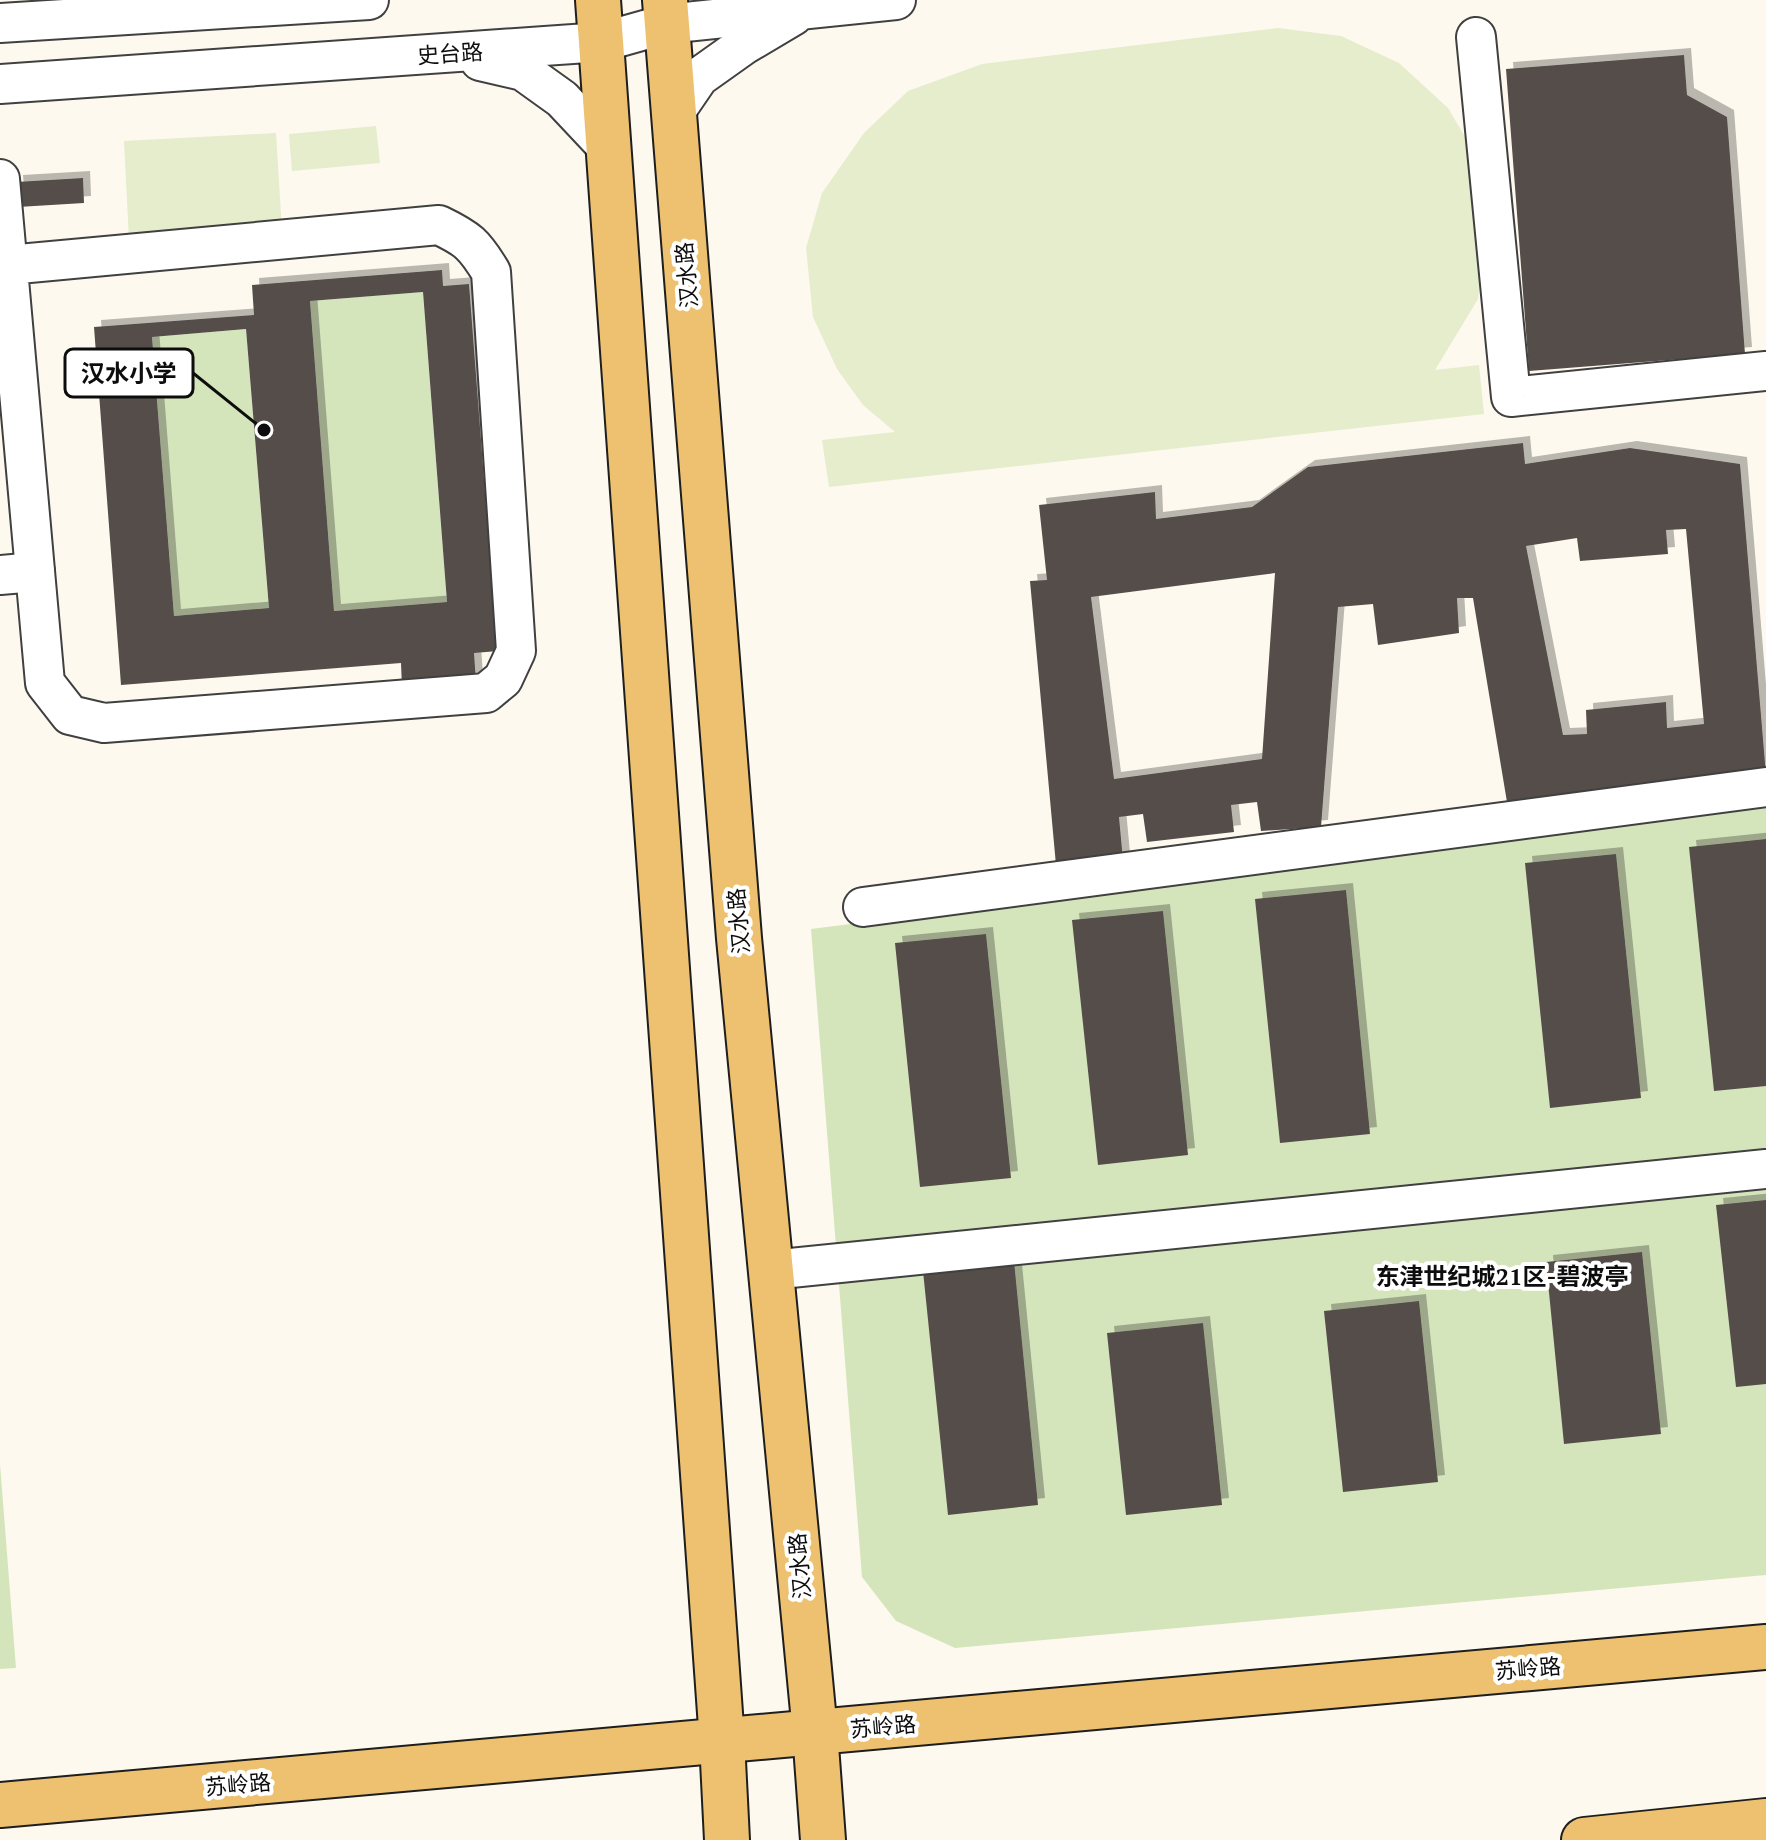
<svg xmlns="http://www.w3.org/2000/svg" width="1766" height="1840" viewBox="0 0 1766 1840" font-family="'PT Serif','Noto Sans SC',serif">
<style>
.green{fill:#d5e5bb}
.pitch{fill:#e5edcc}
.building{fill:#554d4a;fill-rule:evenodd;filter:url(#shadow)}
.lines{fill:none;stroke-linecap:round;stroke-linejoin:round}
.minor-casing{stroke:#404040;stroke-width:42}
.major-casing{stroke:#1e1e1e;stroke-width:48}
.minor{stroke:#fff;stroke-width:38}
.major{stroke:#edc16f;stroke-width:44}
.labels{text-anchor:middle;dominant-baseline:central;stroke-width:8;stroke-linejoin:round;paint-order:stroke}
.street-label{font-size:22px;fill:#0d0d0d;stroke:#fff}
.neighbourhood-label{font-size:24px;font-weight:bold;fill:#0d0d0d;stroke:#fff}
.leader{fill:none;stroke:#0d0d0d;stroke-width:3}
.callout-dot{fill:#0d0d0d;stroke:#fff;stroke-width:3}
.callout{fill:#fff;stroke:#0d0d0d;stroke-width:3}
.callout-label{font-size:24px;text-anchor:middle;font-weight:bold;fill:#0d0d0d}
</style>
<defs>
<filter id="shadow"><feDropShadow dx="7" dy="-7" stdDeviation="0" flood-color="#0004"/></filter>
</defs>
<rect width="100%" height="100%" fill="#fef9ef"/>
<g class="green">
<path d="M423,292L447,602L334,611L310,301Z"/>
<path d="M246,329L269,608L174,616L152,337Z"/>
<path d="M1766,808V1575L955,1648L896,1621L862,1577L811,929Z"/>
<path d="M0,1464L16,1668L0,1669Z"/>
</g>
<g class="pitch">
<path d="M1278,28L1341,36L1399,63L1448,108L1481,164L1487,225L1478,299L1435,370L1479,365L1484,414L829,487L822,440L895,432L863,405L837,369L813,317L806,248L822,193L864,133L908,91L982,64Z"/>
<path d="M376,126L380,163L292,171L289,134Z"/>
<path d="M276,133L282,231L129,240L124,141Z"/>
</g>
<g class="building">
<path d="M1684,55L1687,95L1727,117L1745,354L1529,371L1506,69Z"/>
<path d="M83,178L84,203L18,207L16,182Z"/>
<path d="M442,270L443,286L469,284L493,597L506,596L510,650L474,653L476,682L402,688L401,663L121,685L94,327L254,315L252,285ZM423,292L447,602L334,611L310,301ZM246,329L269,608L174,616L152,337Z"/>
<path d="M1523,443L1525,464L1630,448L1740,464L1766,775L1507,802L1473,598H1457L1459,633L1378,645L1373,604L1338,607L1321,827L1261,831L1257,802L1231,805L1234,832L1147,842L1143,814L1119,817L1123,860L1056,865L1030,581L1047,580L1039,505L1155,492L1156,519L1252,507L1308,467ZM1686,529L1704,724L1667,728L1666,702L1586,710L1587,734L1563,735L1526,546L1577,538L1580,561L1668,554L1666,530ZM1275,573L1262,759L1114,779L1091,597Z"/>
<path d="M1766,839V1086L1714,1091L1689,847Z"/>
<path d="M1616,854L1641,1098L1550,1108L1525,863Z"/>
<path d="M1346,890L1370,1134L1280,1143L1255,899Z"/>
<path d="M1163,911L1188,1155L1098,1165L1072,920Z"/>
<path d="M986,934L1011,1178L920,1187L895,943Z"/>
<path d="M1766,1200V1384L1736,1387L1716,1205Z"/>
<path d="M1642,1252L1661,1434L1564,1444L1546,1262Z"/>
<path d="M1014,1261L1038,1505L948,1515L923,1271Z"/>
<path d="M1419,1301L1438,1482L1343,1492L1324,1311Z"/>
<path d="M1203,1323L1222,1505L1126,1515L1107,1333Z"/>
</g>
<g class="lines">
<defs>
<g id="minor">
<path d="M0,23L369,0"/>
<path d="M1476,37L1511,397L1766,371"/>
<path d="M480,61L523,71L562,99L609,149"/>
<path d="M0,84L602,42L666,24L896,0"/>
<path d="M673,115L699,77L744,45L793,16"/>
<path d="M0,179L45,683L70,715L104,723L486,693L503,679L516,651L491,272C474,244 468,239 439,225L8,265"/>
<path d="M0,575L35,572"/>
<path d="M863,907L1766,787"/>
<path d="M771,1270L1766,1169"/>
</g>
<g id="major">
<path d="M598,0L722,1741L727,1840"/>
<path d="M665,0L739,938L815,1732L823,1840"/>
<path d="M0,1805L1766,1647"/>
<path d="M1584,1840L1766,1821"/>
</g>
</defs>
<use href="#minor" class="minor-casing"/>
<use href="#major" class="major-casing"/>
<use href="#minor" class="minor"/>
<use href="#major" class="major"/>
</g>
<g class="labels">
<g class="street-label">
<text transform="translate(450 53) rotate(-4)">史台路</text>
<text transform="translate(686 275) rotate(-95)">汉水路</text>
<text transform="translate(738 921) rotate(-95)">汉水路</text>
<text transform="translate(799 1566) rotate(-95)">汉水路</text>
<text transform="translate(1528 1668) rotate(-5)">苏岭路</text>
<text transform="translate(883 1726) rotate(-5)">苏岭路</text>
<text transform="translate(238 1784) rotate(-5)">苏岭路</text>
</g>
<g class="neighbourhood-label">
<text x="1502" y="1276">东津世纪城21区-碧波亭</text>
</g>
</g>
<path class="leader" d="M264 430L193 373"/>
<circle class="callout-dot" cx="264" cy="430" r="8"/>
<rect class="callout" x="65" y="349" width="128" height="48" rx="8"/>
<g class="callout-label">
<text x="129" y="382">汉水小学</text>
</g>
</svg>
